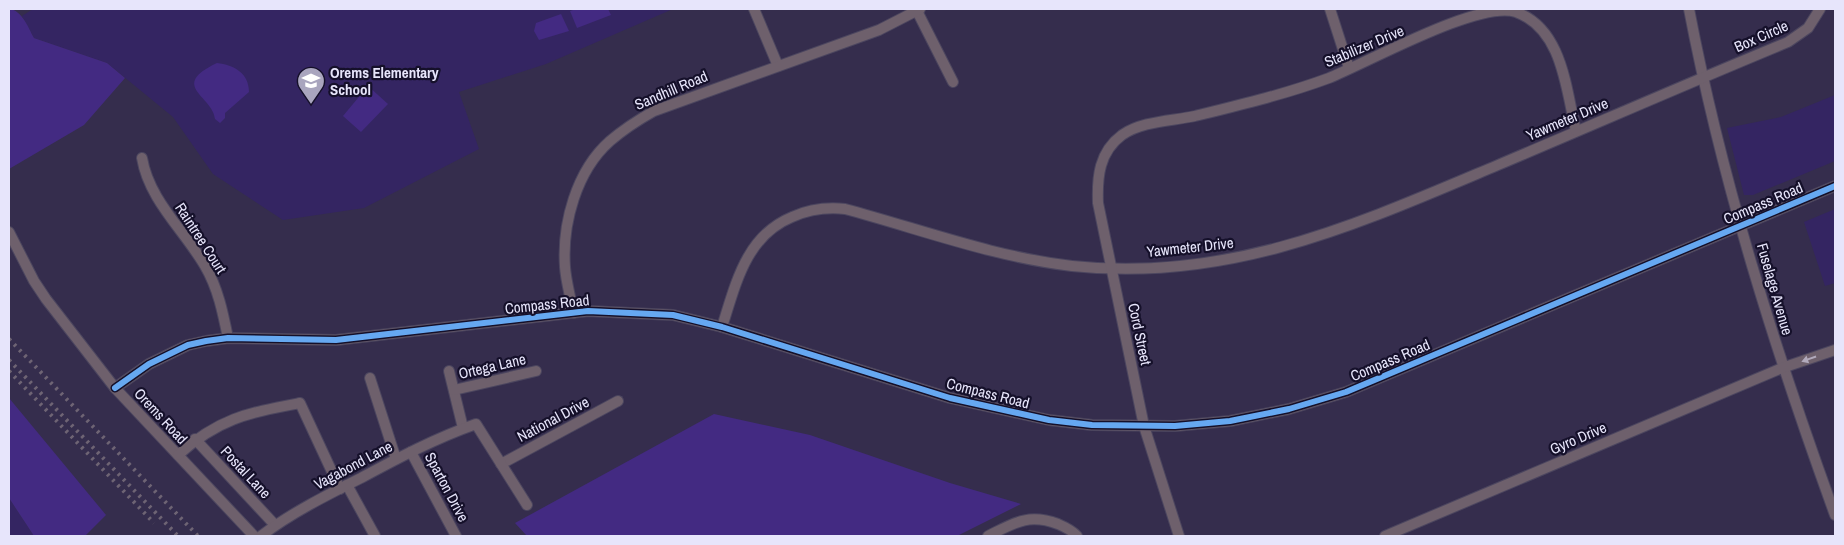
<svg xmlns="http://www.w3.org/2000/svg" width="1844" height="545" viewBox="0 0 1844 545" font-family="'Archivo Narrow',sans-serif">
<style>
.built{fill:#342562}
.green{fill:#432a82}
.lines{fill:none;stroke-linecap:round;stroke-linejoin:round}
.minor-casing{stroke:#4c465f;stroke-width:12}
.minor{stroke:#6e606c;stroke-width:10}
.rail{stroke:#6e6474;stroke-width:4;stroke-dasharray:2.5 5;stroke-linecap:butt}
.cycleway-casing{stroke:#15102a;stroke-width:9}
.cycleway{stroke:#66a8f1;stroke-width:6}
.oneway{fill:#b1a9bb}
.labels{text-anchor:middle;dominant-baseline:central;stroke-width:4.5;stroke-linejoin:round;paint-order:stroke}
.street-label{font-size:15px;fill:#e7e5fb;stroke:#15102a}
.poi-label{font-size:15px;font-weight:bold;fill:#e7e5fb;stroke:#15102a;text-anchor:start}
</style>
<rect width="100%" height="100%" fill="#352d4d"/>
<g class="built">
<path d="M33,9H673L546,64L459,92L479,149L364,208L283,220L213,174L173,117L107,63L34,38L22,16Z"/>
<path d="M1835,95V161L1753,195H1744L1727,128L1781,117Z"/>
<path d="M1835,209V283L1825,286L1804,222Z"/>
<path d="M9,498L11,501L34,536H9Z"/>
</g>
<g class="green">
<path d="M9,9C22,10 28,27 34,38L107,63L125,78L84,125L9,169Z"/>
<path d="M576,9H608L611,15L577,28L570,11Z"/>
<path d="M561,14L569,31L539,40L534,31L536,23Z"/>
<path d="M217,63C234,65 249,73 249,92L225,113V118L220,123L215,119C213,96 168,86 217,63Z"/>
<path d="M368,86L388,104L361,132L343,116Z"/>
<path d="M9,398L106,515L85,536H34L9,498Z"/>
<path d="M714,414L810,435L950,483L1021,504L957,536H527L515,523Z"/>
</g>
<g class="lines">
<defs>
<g id="minor">
<path d="M754,9L778,66"/>
<path d="M916,9L953,82"/>
<path d="M1330,9L1349,68"/>
<path d="M1689,9C1722,182 1775,350 1835,515"/>
<path d="M142,158C149,200 184,230 205,266C218,288 223,313 228,338"/>
<path d="M9,232L34,281L46,299L115,388L254,536"/>
<path d="M573,313C571,298 566,282 565,267C562,224 576,171 610,141C624,129 638,120 654,111L879,30L920,9"/>
<path d="M722,327C736,283 746,236 792,217C810,209 826,207 845,209C920,229 994,257 1072,266C1229,283 1358,224 1498,165C1595,124 1691,82 1788,42L1808,28L1820,9"/>
<path d="M449,371L463,428"/>
<path d="M370,378L396,459"/>
<path d="M115,388L149,364L188,345L206,341L228,338L336,340L588,311L673,315L722,327L950,398L1049,420L1092,425L1175,426L1230,421L1289,409L1346,392L1835,186"/>
<path d="M454,390L536,371"/>
<path d="M195,439L275,525"/>
<path d="M411,452L456,536"/>
<path d="M178,455C219,418 248,413 300,403L340,489"/>
<path d="M501,464L618,401"/>
<path d="M347,485L375,536"/>
<path d="M261,536C291,513 327,495 361,478C398,458 436,438 476,424L527,505"/>
<path d="M988,536C1014,523 1028,513 1058,524C1065,527 1072,530 1077,536"/>
<path d="M1179,536L1144,426L1098,203C1097,177 1099,152 1122,135C1142,121 1172,121 1195,116C1240,105 1286,94 1329,78C1369,62 1479,0 1516,12C1563,29 1566,90 1576,131"/>
<path d="M1385,536L1782,368L1835,350"/>
</g>
</defs>
<use href="#minor" class="minor-casing"/>
<use href="#minor" class="minor"/>
<g class="rail">
<path d="M9,339L198,536"/>
<path d="M9,360L178,536"/>
<path d="M9,371L154,523"/>
</g>
<defs>
<path id="cycleway" d="M115,388L149,364L188,345L206,341L228,338L336,340L588,311L673,315L722,327L950,398L1049,420L1092,425L1175,426L1230,421L1289,409L1346,392L1835,186"/>
</defs>
<use href="#cycleway" class="cycleway-casing"/>
<use href="#cycleway" class="cycleway"/>
</g>
<defs><path id="oneway-solid" d="M-6-.8H1V-3.2L6.5 0L1 3.2V.8H-6Z" transform="scale(1.25)"/></defs>
<use class="oneway" href="#oneway-solid" transform="translate(1809 359) rotate(161)"/>
<defs>
<symbol id="school-pin" viewBox="-11 -11 22 30"><path d="M0 17L-7.5 6A9.5 9.5 0 1 1 7.5 6Z" fill="#a9a5be" stroke="#15102a"/><path d="M0-5L7-2L0 1L-7-2ZM-4 1L0 2.5L4 1V4Q0 6-4 4Z" fill="#fff"/></symbol>
</defs>
<g fill-rule="evenodd">
<use href="#school-pin" x="295" y="65" width="32" height="43"/>
</g>
<g class="labels">
<g class="street-label">
<text transform="translate(1761 36) rotate(-24)">Box Circle</text>
<text transform="translate(1364 46) rotate(-23)">Stabilizer Drive</text>
<text transform="translate(671 90) rotate(-23)">Sandhill Road</text>
<text transform="translate(1567 119) rotate(-23)">Yawmeter Drive</text>
<text transform="translate(1763 203) rotate(-23)">Compass Road</text>
<text transform="translate(201 238) rotate(57)">Raintree Court</text>
<text transform="translate(1190 247) rotate(-6)">Yawmeter Drive</text>
<text transform="translate(1775 289) rotate(74)">Fuselage Avenue</text>
<text transform="translate(547 304) rotate(-6)">Compass Road</text>
<text transform="translate(1140 334) rotate(78)">Cord Street</text>
<text transform="translate(1390 360) rotate(-23)">Compass Road</text>
<text transform="translate(492 366) rotate(-13)">Ortega Lane</text>
<text transform="translate(988 393) rotate(14)">Compass Road</text>
<text transform="translate(161 416) rotate(47)">Orems Road</text>
<text transform="translate(553 419) rotate(-28)">National Drive</text>
<text transform="translate(1578 438) rotate(-23)">Gyro Drive</text>
<text transform="translate(353 465) rotate(-28)">Vagabond Lane</text>
<text transform="translate(246 472) rotate(47)">Postal Lane</text>
<text transform="translate(447 487) rotate(62)">Sparton Drive</text>
</g>
<g class="poi-label">
<text x="330" y="72">Orems Elementary<tspan x="330" dy="17">School</tspan></text>
</g>
</g>
<rect width="1844" height="545" fill="none" stroke="#e7e5fb" stroke-width="20"/>
</svg>
